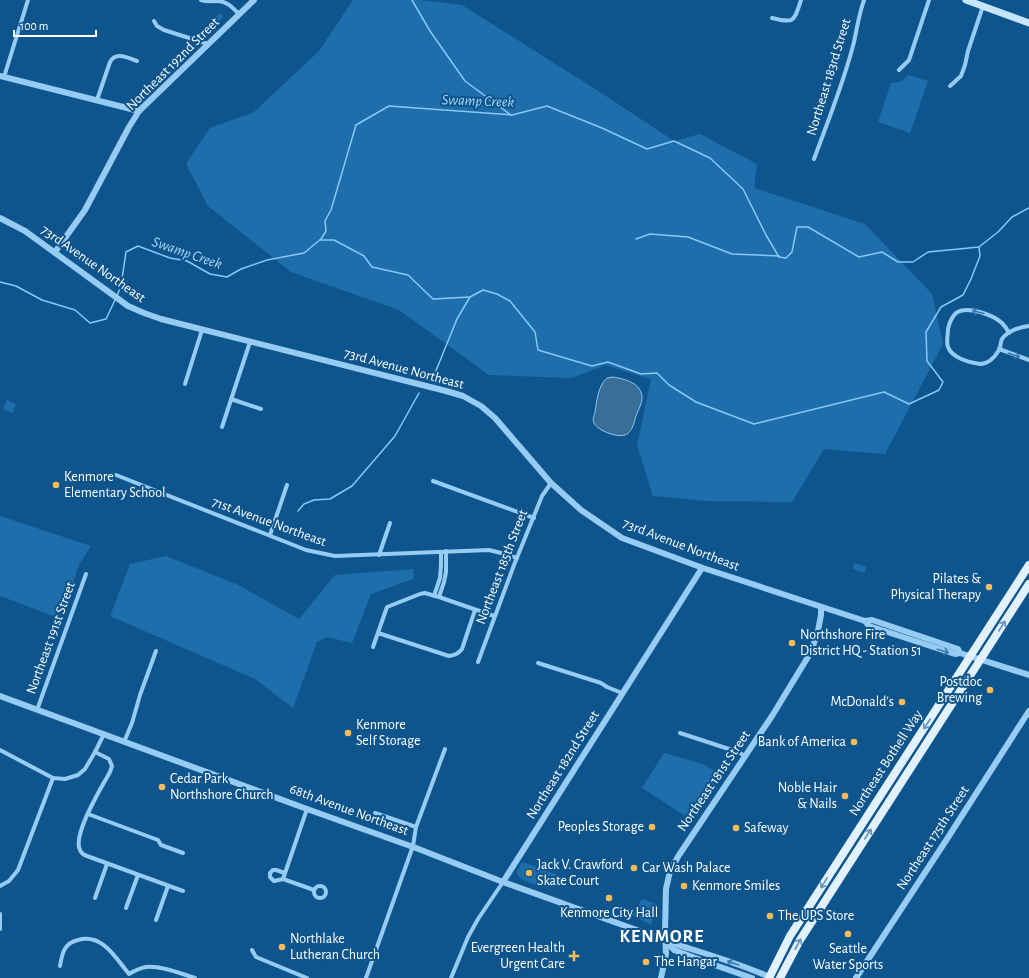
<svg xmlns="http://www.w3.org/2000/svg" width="1029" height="978" viewBox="0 0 1029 978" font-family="'Alegreya Sans',sans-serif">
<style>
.green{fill:#1d6eab}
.water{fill:#3a6e97;stroke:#88c8f7}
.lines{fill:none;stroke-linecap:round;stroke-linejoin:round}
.stream{stroke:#88c8f7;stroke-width:1.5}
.minor{stroke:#96cbf3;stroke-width:4}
.tertiary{stroke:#96cbf3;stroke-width:6}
.secondary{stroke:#c5e4fd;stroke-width:7}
.primary{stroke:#e2f1ff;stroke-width:8}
.oneway{stroke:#3878ac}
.oneway2{stroke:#6393bb}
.poi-dot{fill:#ffbb58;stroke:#0f558d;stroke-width:1.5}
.labels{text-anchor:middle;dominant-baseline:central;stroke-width:4;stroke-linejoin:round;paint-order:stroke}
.street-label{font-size:14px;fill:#fff;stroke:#0f558d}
.poi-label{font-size:14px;fill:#fff;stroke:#0f558d;text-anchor:start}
.water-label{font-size:15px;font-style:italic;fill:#a2d5fa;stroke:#0f558d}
.district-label{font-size:18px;font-weight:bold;letter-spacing:1px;fill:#fff;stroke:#0f558d}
</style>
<rect width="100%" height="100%" fill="#0f558d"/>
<g class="green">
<path d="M353,0H419L462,5L606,96L674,141L700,134L757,164L754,188L865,224L932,294L943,344L885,454L824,449L792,502L707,501L653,496L637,445L651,379L605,365L572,378L489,375L399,310L291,272L208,206L186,164L210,128L254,112L319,51Z"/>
<path d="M220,13L223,17L215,25L211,21Z"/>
<path d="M908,75L928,81L910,133L878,122L891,83C899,83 904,81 908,75Z"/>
<path d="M7,400L16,404L13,413L3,409Z"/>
<path d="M0,516L91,546L79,565L61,619L0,596Z"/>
<path d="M166,556L236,584L299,619L335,575L414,569L413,579L371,594L352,643L327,637L317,642L293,708L255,679L110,616L130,564Z"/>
<path d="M854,563L867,567L864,573L853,569Z"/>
<path d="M664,753L703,764L722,776L693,821L642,788Z"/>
<path d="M522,862L558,875L553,887L542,883L543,879L542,878L538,886C533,883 515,879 517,871C518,868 521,865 522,862Z"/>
<path d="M642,899L656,904L653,920L651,925L632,915Z"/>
</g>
<path class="water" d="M613,377C625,379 642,383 642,398C642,404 638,410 636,416C634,422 633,430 627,434C619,439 598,431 594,423C592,419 594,416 595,412C597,400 598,386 607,378Z"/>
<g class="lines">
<g class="stream">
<path d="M412,0L430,31L465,81L511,115"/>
<path d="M636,239L650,234L688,237L732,254L779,256"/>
<path d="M320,240H334L364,256L372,267L408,275L433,299L470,297"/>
<path d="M0,282L16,286L42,300L75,310L90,323L106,319L115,300"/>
<path d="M117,296L121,286L126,252L138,246L170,258L187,261L210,274L227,277L241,269L267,260L304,253L321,239L326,231L325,221L331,210L356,125L389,106L512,115L547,106L602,128L647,149L674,141L710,158L743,189L766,235L779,257L786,258L792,252L797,227H808L859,257L882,252L898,262H913L928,252L979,247L998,232L1012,217L1029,208"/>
<path d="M433,378L457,319L470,297L483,290L497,294L510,301L535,332L538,350L592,366L608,362L641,374L657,373L669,385L696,402L754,424L884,392L909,404L939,390L943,382L927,361L926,332L941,307L963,295L971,279L980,256L979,247"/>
<path d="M298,511L304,504L314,500L330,499L352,486L395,436L419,393"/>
</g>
<g class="minor">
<path d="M201,0C207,2 211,1 217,1C227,1 233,8 239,14"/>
<path d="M772,18C795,24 794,21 801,0"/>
<path d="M154,21L157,26L164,30L208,44"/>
<path d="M899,70L909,60L929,0"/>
<path d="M4,77L28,0"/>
<path d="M950,86L961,76L965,65L968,51L983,6"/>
<path d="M97,100L110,62C116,51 128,58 137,61"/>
<path d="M814,159C828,121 844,82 854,42C857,28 859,14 864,0"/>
<path d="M1009,333C1007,329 1005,326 1002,323C993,315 967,305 956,313C952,317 949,324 948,329C948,335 946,342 948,347C952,358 970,363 980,364C988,364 995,357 999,350C1001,347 1000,343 1002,339C1007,331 1020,327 1029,326"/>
<path d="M999,349L1029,360"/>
<path d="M185,384L202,330"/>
<path d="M231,399L261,409"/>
<path d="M222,427L250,342"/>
<path d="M116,475L306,550L335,556L489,550L501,553L517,558"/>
<path d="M433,481L534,518"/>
<path d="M270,535L287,485"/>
<path d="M379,555L390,523"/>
<path d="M434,596L440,578L441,565V552"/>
<path d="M439,597L444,582L446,572V551"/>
<path d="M378,633L449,656C455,655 458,654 462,649L475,610"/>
<path d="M373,647L387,607L420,594L425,593L439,597L494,616"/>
<path d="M478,662L514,565L542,496L551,483"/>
<path d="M538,663L601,683L607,687L622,693"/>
<path d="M37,710L86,574"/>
<path d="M680,733L738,752L745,756"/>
<path d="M124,742L132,723L140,695L156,651"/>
<path d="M0,750L53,778L65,779L78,775L85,769L95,752L104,734"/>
<path d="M95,752L109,759L112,766L110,772C102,786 72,835 80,850C81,853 84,855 87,856L183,891"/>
<path d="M375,813L416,827"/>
<path d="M88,814L158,840L161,845L183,853"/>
<path d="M285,873L276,870H273L270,873V877L274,881L283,879L314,890"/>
<path d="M283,879L307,809"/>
<circle cx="320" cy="892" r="6"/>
<path d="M0,886L9,881L18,870L53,778"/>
<path d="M95,898L107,864"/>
<path d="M126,908L138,875"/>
<path d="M0,914V929"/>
<path d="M156,920L168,886"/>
<path d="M252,950L256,957L307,978"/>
<path d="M60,966C62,954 64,943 78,940C102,933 115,957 129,974C134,971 140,968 146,967C160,965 182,974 195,978"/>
<path d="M366,978L413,846L416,827L445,749"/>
<path d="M451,978L468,937L478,919L503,882"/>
</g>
<g class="tertiary">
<path d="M0,76L139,111"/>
<path d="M0,218L25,231L128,306L144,313L161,319L446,391L463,396L481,406L495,418L551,483L581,510L622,538L703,568L865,621L872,620L958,649L960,653L1029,675"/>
<path d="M55,252L85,210L129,127L139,111L254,0"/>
<path d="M865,621L869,626L955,654L960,653"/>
<path d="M0,696L307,809L416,848L503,882L656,937C667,942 679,945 691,949C717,957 744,966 770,977"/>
<path d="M503,882L702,568"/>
<path d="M666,942L674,950L706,962L752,978"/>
<path d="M661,978L666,954L665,932L666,889L670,871L679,855L772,716L811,652L818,631L821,615V607"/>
<path d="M856,978L947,839L1029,711"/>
</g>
<path class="secondary" d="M966,0L1029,23"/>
<g class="primary">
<path d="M769,978L790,936L1029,565"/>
<path d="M780,978L800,940L820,909L1029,584"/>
</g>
</g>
<defs><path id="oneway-shaft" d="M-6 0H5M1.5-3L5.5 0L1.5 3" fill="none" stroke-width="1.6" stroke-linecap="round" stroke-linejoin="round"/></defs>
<g class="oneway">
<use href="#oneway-shaft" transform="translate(978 312) rotate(-165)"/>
<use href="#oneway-shaft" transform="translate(1014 355) rotate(18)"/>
<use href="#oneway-shaft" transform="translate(943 651) rotate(18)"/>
<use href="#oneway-shaft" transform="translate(733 963) rotate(-161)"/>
</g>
<g class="oneway2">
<use href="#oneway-shaft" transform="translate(1002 626) rotate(-57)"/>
<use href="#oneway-shaft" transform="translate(927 724) rotate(123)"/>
<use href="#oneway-shaft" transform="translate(868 834) rotate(-57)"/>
<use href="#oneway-shaft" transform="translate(824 883) rotate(122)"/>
<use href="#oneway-shaft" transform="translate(798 944) rotate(-61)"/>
</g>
<g class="poi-dot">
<circle cx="56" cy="485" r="4"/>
<circle cx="989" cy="587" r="4"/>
<circle cx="792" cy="643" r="4"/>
<circle cx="990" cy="690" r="4"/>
<circle cx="902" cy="702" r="4"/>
<circle cx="348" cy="733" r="4"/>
<circle cx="854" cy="742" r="4"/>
<circle cx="162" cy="787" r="4"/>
<circle cx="845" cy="796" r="4"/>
<circle cx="652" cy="827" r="4"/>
<circle cx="736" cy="828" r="4"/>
<circle cx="634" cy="868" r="4"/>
<circle cx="529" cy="873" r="4"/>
<circle cx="684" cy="886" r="4"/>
<circle cx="609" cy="898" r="4"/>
<circle cx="770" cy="916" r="4"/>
<circle cx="848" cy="934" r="4"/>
<circle cx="282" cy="947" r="4"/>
<path d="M572 950h4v4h4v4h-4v4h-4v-4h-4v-4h4z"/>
<circle cx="646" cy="962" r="4"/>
</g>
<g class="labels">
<g class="street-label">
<text transform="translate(173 64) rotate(-45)">Northeast 192nd Street</text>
<text transform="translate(829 77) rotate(-73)">Northeast 183rd Street</text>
<text transform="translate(93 264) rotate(35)">73rd Avenue Northeast</text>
<text transform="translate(404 369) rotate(15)">73rd Avenue Northeast</text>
<text transform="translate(269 522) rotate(20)">71st Avenue Northeast</text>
<text transform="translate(681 545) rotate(21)">73rd Avenue Northeast</text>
<text transform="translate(502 567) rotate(-69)">Northeast 185th Street</text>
<text transform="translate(51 638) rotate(-70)">Northeast 191st Street</text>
<text transform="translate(886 763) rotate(-57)">Northeast Bothell Way</text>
<text transform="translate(563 765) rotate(-58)">Northeast 182nd Street</text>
<text transform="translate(714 781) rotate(-56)">Northeast 181st Street</text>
<text transform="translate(349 810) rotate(20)">68th Avenue Northeast</text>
<text transform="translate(933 838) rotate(-57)">Northeast 175th Street</text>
</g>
<g class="poi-label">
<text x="64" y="477">Kenmore<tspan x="64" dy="16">Elementary School</tspan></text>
<text x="981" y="579" text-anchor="end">Pilates &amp;<tspan x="981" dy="16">Physical Therapy</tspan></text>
<text x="800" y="635">Northshore Fire<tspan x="800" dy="16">District HQ - Station 51</tspan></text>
<text x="982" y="682" text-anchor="end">Postdoc<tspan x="982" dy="16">Brewing</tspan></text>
<text x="894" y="702" text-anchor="end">McDonald's</text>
<text x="356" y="725">Kenmore<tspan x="356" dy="16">Self Storage</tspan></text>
<text x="846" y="742" text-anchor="end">Bank of America</text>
<text x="170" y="779">Cedar Park<tspan x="170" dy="16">Northshore Church</tspan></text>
<text x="837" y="788" text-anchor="end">Noble Hair<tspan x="837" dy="16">&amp; Nails</tspan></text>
<text x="644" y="827" text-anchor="end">Peoples Storage</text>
<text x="744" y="828">Safeway</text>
<text x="537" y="865">Jack V. Crawford<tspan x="537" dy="16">Skate Court</tspan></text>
<text x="642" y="868">Car Wash Palace</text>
<text x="692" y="886">Kenmore Smiles</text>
<text x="609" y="913" text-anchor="middle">Kenmore City Hall</text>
<text x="778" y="916">The UPS Store</text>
<text x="290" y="939">Northlake<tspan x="290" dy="16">Lutheran Church</tspan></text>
<text x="565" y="948" text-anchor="end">Evergreen Health<tspan x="565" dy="16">Urgent Care</tspan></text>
<text x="848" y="949" text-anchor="middle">Seattle<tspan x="848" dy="16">Water Sports</tspan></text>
<text x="654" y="962">The Hangar</text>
</g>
<g class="water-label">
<text transform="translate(478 101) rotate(2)">Swamp Creek</text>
<text transform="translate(187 253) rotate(19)">Swamp Creek</text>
</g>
<g class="district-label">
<text x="662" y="937">KENMORE</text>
</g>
</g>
<path d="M14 30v6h82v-6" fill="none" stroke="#ffffff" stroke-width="2"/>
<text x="20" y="30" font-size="12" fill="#ffffff" stroke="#0f558d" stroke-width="3" paint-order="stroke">100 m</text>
</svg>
